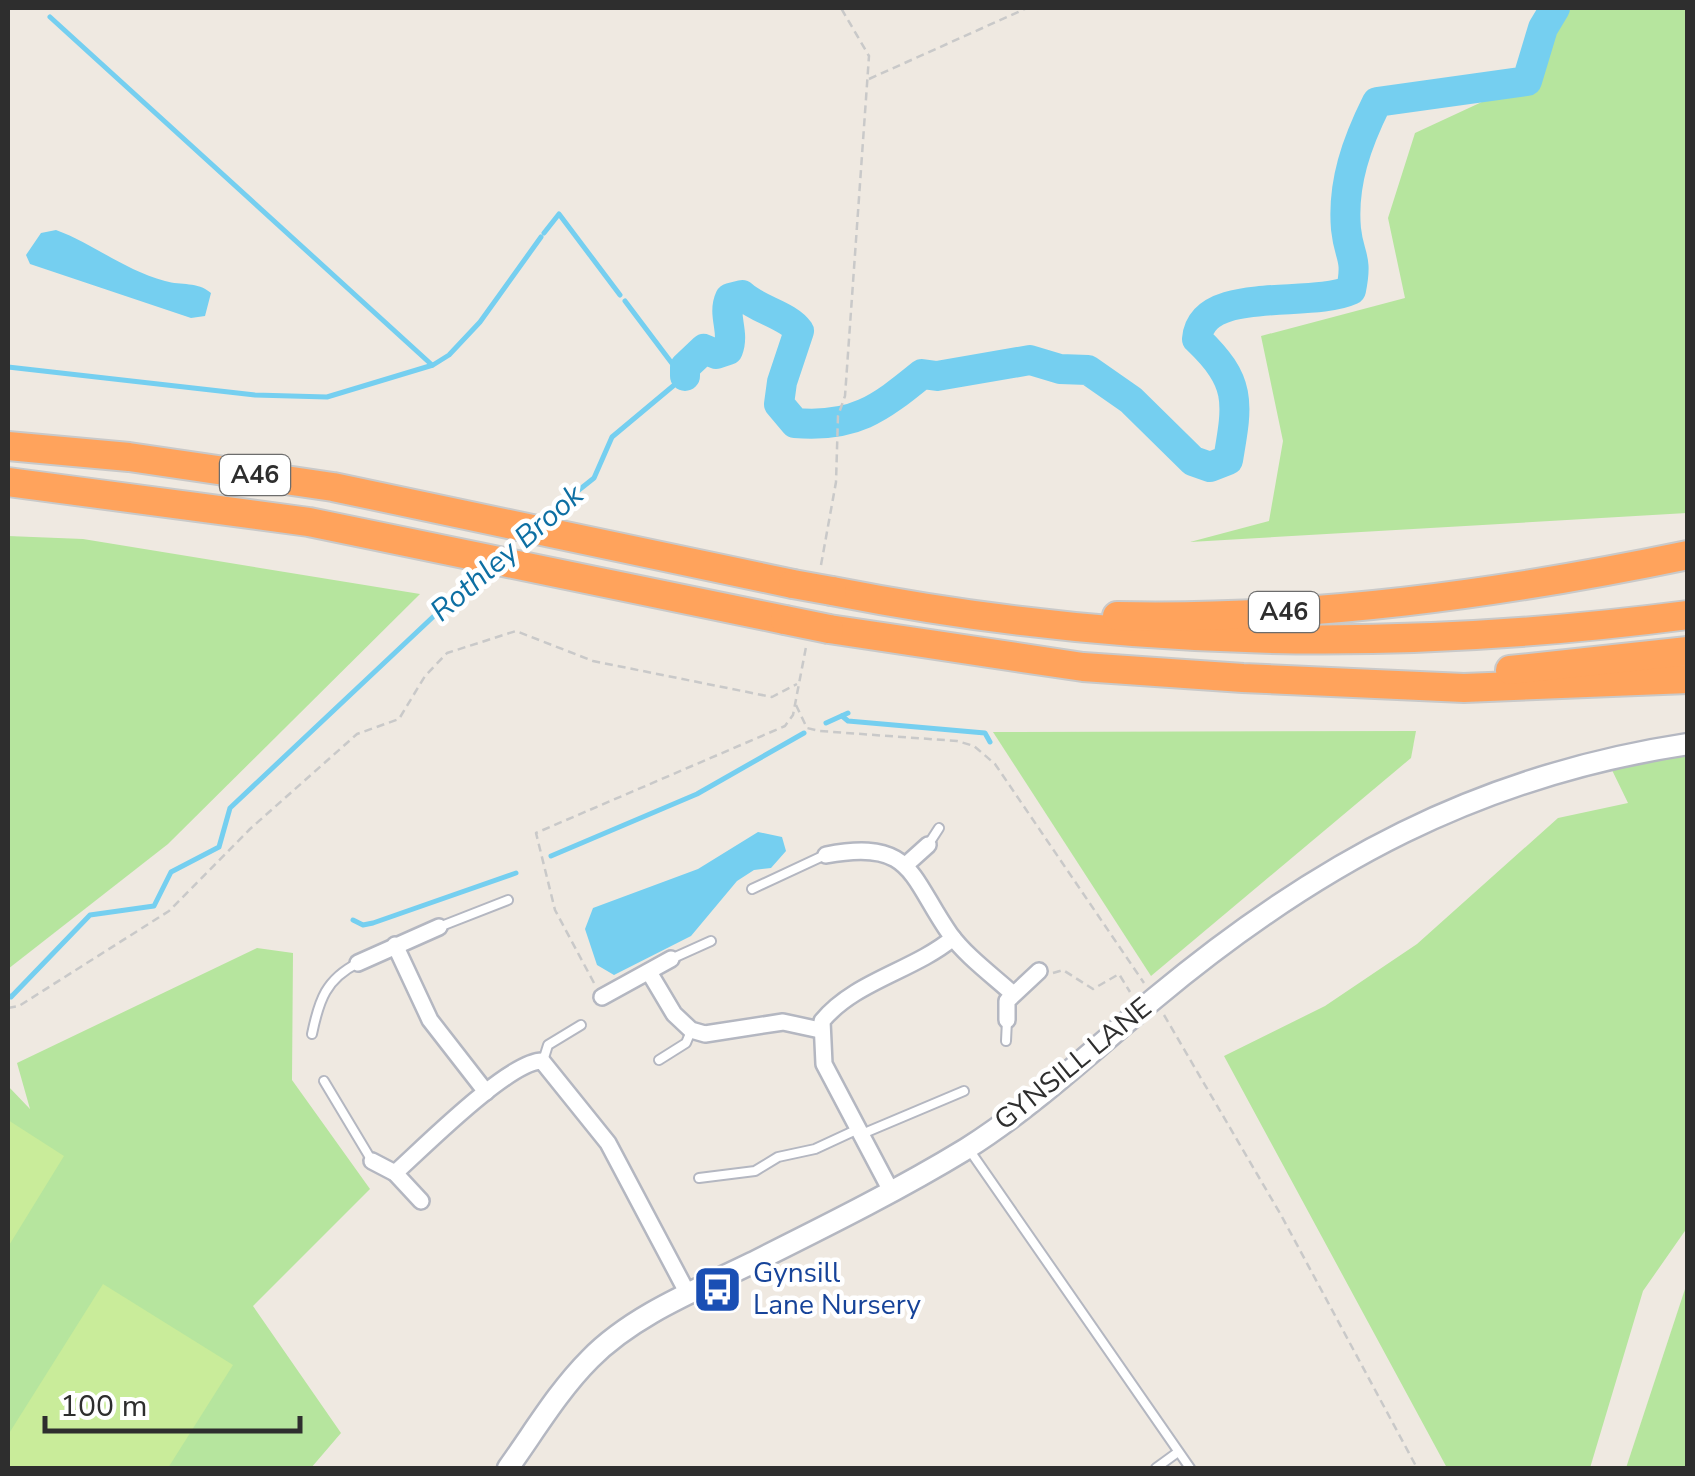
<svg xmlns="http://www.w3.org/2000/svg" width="1695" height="1476" viewBox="0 0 1695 1476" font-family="'Nunito Sans',sans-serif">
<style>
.green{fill:#b6e59e}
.pitch{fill:#c9ec9a}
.water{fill:#75cff0}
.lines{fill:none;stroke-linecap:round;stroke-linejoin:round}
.stream{stroke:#75cff0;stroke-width:5}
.river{stroke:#75cff0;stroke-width:30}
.lane-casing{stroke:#b4b7c1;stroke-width:12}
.street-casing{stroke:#b4b7c1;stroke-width:20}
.secondary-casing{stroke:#b4b7c1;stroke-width:25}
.highway-casing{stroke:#c9c9c9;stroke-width:32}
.path{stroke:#c9c9c9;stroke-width:2.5;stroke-dasharray:8 5;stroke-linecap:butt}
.lane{stroke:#fff;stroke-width:8}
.street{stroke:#fff;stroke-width:15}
.secondary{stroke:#fff;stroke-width:20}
.highway{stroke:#ffa35c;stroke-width:28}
.highway-bridge-casing{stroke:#c9c9c9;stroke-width:32;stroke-linecap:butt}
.highway-bridge{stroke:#ffa35c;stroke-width:28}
.labels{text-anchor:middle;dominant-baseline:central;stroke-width:9;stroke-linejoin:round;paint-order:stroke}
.shield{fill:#fff;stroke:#6d6d6d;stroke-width:2.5}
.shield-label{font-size:25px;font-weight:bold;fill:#2e2e2e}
.street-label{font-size:28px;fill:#2e2e2e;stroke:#fff}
.transit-label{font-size:28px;fill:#164399;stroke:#fff;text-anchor:start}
.water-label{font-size:30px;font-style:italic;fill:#0d6fa3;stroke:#fff}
</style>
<rect width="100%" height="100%" fill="#efe9e1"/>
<g class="green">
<path d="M1556,8H1687V513L1190,542L1269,521L1283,441L1261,336L1405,298L1388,218L1415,133L1527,81Z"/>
<path d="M8,536L83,539L420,594L168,844L8,969Z"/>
<path d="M1416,731L1411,758L1151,976L993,732Z"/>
<path d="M1687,754V1228L1643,1291L1590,1468H1447L1224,1056L1325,1006L1417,944L1558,818L1628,803L1611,768Z"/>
<path d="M257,948L293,953L292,1080L370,1189L253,1306L341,1433L311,1468H8V1086L30,1109L17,1063Z"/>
<path d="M1687,1283V1468H1626Z"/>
</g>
<g class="pitch">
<path d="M8,1120L64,1156L8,1247Z"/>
<path d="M103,1284L233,1365L168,1468H8V1435Z"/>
</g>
<g class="water">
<path d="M56,230C94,244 124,270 165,281C182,286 197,281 211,293L205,316L191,318L30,264L26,255L41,233Z"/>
<path d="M758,832L782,837L786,851L771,868L754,870L737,881L691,936L614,975L597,965L585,929L593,908L698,869Z"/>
</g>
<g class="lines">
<g class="stream">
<path d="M50,17L432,365"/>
<path d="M544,233L559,214L620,295"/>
<path d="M625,301L683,378"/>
<path d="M8,367L255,395L327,397L433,365L449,355L480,322L541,237"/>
<path d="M540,521L594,478L612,437L685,376"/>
<path d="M842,716L848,721L985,733L990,742"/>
<path d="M826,723L848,713"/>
<path d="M551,856L697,794L804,733"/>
<path d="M353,920L363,925L373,923L516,873"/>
<path d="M8,995L11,997L90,915L154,906L171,872L219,847L230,808L486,567"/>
</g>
<path class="river" d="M685,376V367L704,349L716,354L728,350C735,332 722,315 730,298L742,295C758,310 788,315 799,331L782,382L779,404L795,423C854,428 879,409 922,374L937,376L1030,360L1060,369L1088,370L1131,400L1193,461L1210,467L1228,460C1238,402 1242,382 1197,339C1202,284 1310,309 1351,290C1358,256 1349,258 1346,229C1342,183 1357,142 1377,102L1527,81L1543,28L1555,8"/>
<defs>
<g id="lane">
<path d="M928,845L939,828"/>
<path d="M752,889L825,855"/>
<path d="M439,927L508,900"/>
<path d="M671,959L711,941"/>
<path d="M312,1034C319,1000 326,979 358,963"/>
<path d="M1006,1041L1007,1020"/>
<path d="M659,1060L686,1043L691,1031"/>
<path d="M543,1061L548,1045L581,1025"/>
<path d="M324,1081L372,1161"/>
<path d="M862,1134L964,1091"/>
<path d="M968,1148L1190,1468"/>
<path d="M699,1178L755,1171L778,1157L815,1149L856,1130"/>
<path d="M1156,1468L1178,1452"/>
</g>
<g id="street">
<path d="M826,855C913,838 910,877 950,934C966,956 992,975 1013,994"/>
<path d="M908,863L928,845"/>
<path d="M395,945L430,1020L486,1092"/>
<path d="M358,963L439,927"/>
<path d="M649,972L674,1014L691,1030L705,1034L783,1022L820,1030"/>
<path d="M602,997L671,959"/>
<path d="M1007,1020V1001L1039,971"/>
<path d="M372,1161L395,1173L421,1201"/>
<path d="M395,1173C423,1148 509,1061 542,1061L608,1143L688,1294"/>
<path d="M891,1191L824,1064L822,1021C855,981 913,971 953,938"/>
</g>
<path id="secondary" d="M508,1468C534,1432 558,1391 590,1359C633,1315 697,1290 752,1263C824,1227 897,1191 966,1149C1034,1106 1094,1049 1155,998C1317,863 1478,776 1688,744"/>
<g id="highway">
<path d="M8,446L129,457L333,487L793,584"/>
<path d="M8,482L309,522L785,620"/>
<path d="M832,591C1122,648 1394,653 1688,615"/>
<path d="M1117,616C1310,620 1500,594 1688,555"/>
<path d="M829,629L1083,667L1243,678L1464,688L1688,679"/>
<path d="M1510,670L1688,651"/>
</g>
</defs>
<use href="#lane" class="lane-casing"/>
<use href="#street" class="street-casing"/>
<use href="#secondary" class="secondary-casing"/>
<use href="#highway" class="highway-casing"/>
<g class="path">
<path d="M869,79L1027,8"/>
<path d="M821,565L836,482L838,416L845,396L869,56L841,8"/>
<path d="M796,705L807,728L820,731L957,741L974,746L995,764L1144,983"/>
<path d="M1053,973L1063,970L1093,989L1119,974L1130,992"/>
<path d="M594,983L555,910L536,833L785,726L793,715L806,647"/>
<path d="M8,1008L19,1006L169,911L250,829L357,734L399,719L425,676L447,653L516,631L593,661L772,697L797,684"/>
<path d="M1164,1015L1281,1215L1417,1468"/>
</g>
<use href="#lane" class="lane"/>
<use href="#street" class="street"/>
<use href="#secondary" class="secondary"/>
<use href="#highway" class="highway"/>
<defs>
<g id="highway-bridge">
<path d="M793,584L832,591"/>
<path d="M785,620L829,629"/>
</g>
</defs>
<use href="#highway-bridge" class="highway-bridge-casing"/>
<use href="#highway-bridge" class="highway-bridge"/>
</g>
<defs>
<symbol id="bus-square" viewBox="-11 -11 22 22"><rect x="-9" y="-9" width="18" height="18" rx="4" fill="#1a4fb4" stroke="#fff"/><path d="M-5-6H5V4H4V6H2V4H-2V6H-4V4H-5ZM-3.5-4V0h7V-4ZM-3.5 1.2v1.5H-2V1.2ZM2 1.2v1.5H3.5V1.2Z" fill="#fff"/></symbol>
</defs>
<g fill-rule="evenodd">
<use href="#bus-square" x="690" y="1262" width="55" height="55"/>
</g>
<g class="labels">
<g class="shield">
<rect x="220" y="455" width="70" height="40" rx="8"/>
<rect x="1249" y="592" width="70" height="40" rx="8"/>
</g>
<g class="shield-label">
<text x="255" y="475">A46</text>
<text x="1284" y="612">A46</text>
</g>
<g class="street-label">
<text transform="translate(1073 1064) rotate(-39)">GYNSILL LANE</text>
</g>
<g class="transit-label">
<text x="753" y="1273">Gynsill<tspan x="753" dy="32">Lane Nursery</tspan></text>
</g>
<g class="water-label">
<text transform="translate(507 553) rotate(-41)">Rothley Brook</text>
</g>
</g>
<rect width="1695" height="1476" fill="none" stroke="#2e2e2e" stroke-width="20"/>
<path d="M45 1416v15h255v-15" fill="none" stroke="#2e2e2e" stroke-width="5"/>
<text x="60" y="1416" font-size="30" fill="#2e2e2e" stroke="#ffffff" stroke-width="8" paint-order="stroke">100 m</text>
</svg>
